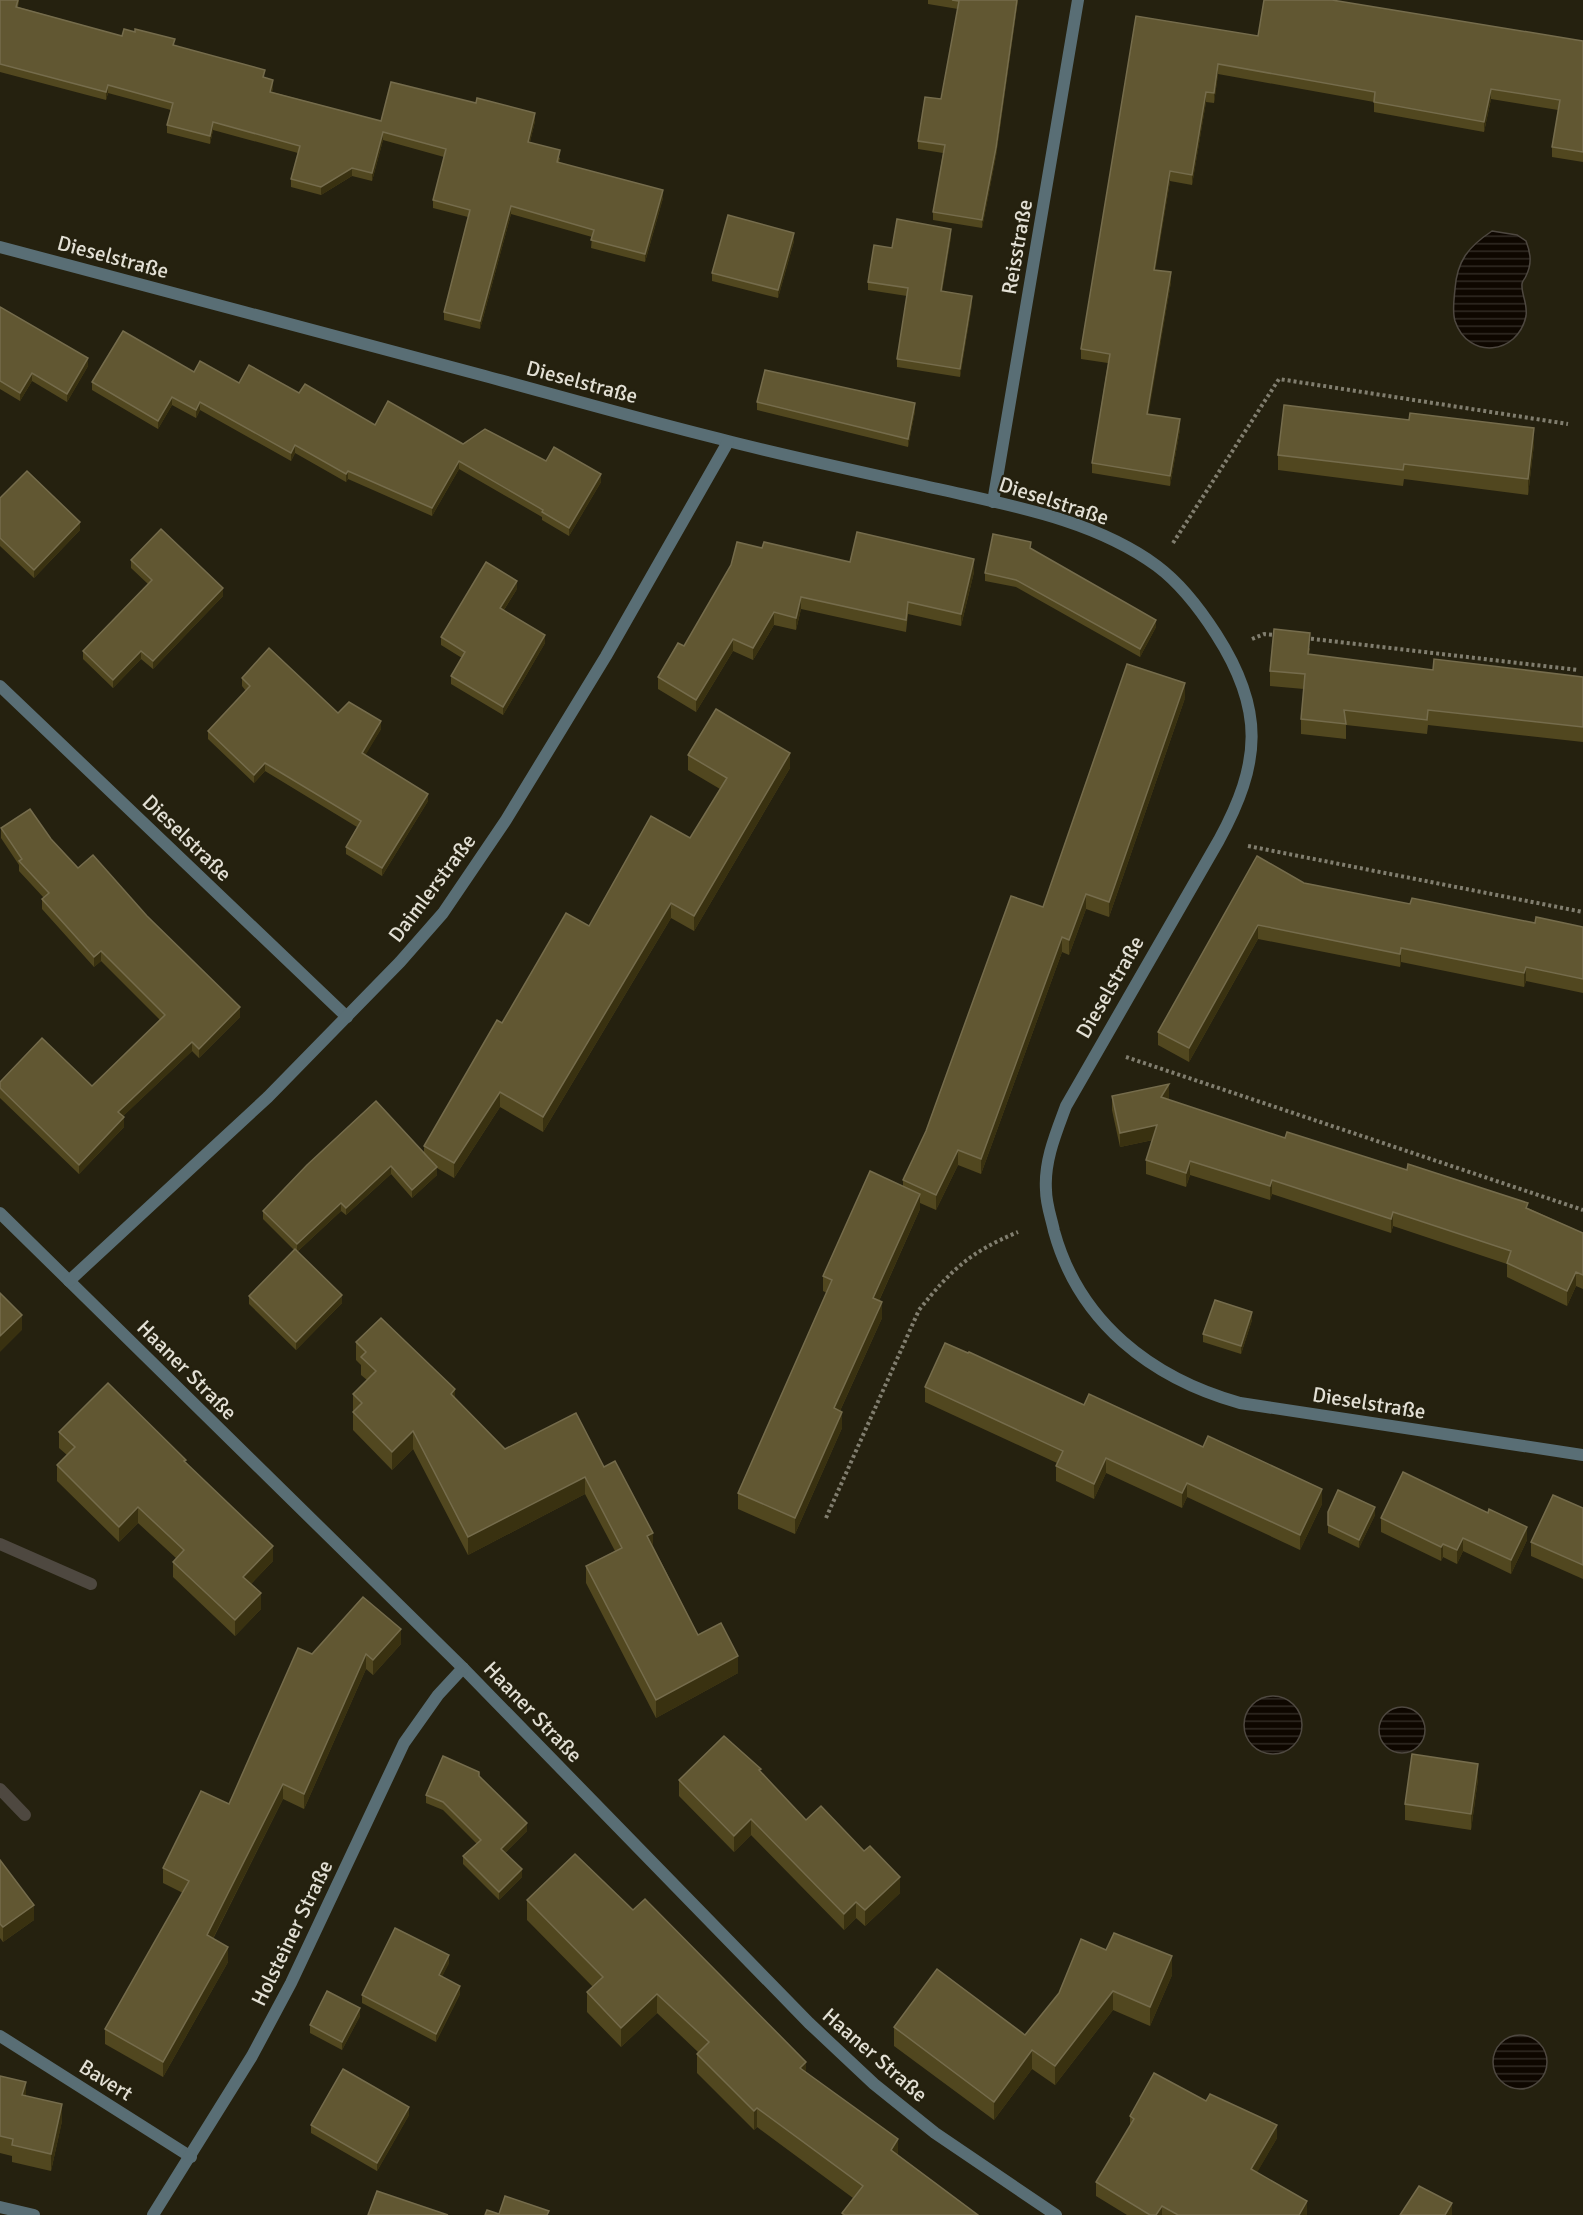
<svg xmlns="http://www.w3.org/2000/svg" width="1583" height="2215" viewBox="0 0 1583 2215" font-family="Signika,sans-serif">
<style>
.water{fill:url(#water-rules);stroke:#4e4840;stroke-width:1.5}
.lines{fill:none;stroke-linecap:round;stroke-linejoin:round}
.stream{stroke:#4e4840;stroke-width:12}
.path{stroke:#817e6f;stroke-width:4;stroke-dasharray:3 3;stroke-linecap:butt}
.service{stroke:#596e75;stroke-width:12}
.minor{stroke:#596e75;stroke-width:12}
.wall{fill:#51471f}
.shaded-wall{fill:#393110}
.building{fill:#615732;stroke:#756c4c;stroke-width:1.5}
.labels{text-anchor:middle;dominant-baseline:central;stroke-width:4.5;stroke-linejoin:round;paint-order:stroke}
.street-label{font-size:21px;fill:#e3e0d5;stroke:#25210f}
</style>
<defs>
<pattern id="water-rules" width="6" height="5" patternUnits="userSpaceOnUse" patternTransform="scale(1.5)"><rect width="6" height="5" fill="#0e0700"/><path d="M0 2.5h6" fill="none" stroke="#312b24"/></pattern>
</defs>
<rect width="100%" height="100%" fill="#25210f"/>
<g class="water">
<path d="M1492,231L1517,235L1526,241C1531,254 1532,264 1526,276C1525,279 1522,281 1522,284C1521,294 1528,304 1526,316C1518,355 1468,360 1455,321C1452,311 1454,300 1455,289C1457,261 1468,247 1492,231Z"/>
<circle cx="1273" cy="1725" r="29"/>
<circle cx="1402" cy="1730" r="23"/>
<circle cx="1520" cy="2062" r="27"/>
</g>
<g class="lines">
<g class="stream">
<path d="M0,1544L91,1584"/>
<path d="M0,1789L25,1815"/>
</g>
<g class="path">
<path d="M1173,543L1279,379L1568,424"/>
<path d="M1305,638L1578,670"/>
<path d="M1252,639L1264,634L1276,635"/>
<path d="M1248,846L1583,912"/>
<path d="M1126,1057L1583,1210"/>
<path d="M826,1518L919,1310C951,1270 970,1252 1018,1232"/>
</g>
<path class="service" d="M0,2036L191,2157"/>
<g class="minor">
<path d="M0,247C162,290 323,333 485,376C566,398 646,421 728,441C799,459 871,474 943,490C1014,506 1096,521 1157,566C1181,584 1200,609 1216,634C1265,710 1261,763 1219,840L1066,1106C1056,1133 1044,1161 1046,1190C1046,1204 1051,1217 1054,1231C1079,1322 1151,1378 1240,1403L1583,1455"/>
<path d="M993,502L1078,0"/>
<path d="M0,686L347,1017"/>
<path d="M0,1213L463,1668L809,2023L874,2084L935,2133L1056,2215"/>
<path d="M69,1281L268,1097L400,962L443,913L506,820L606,656L728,442"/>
<path d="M0,2207L34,2215"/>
<path d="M153,2215L252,2056L291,1983L404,1743L438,1695L463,1668"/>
</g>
</g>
<g class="wall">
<path d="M0,0H19L18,7L122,36L175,45L265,78L273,88L272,92L381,121H535L530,142L560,158L559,162L663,198L645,262L591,248L592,237L511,214L480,329L444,320V312L468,217L433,208V200L444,157L383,140L372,181L352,176L321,195L291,187V179L298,153L213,130L210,144L167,133V125L171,110L108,93L106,100L0,72Z"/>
<path d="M928,0H1018L996,156L982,228L933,220V212L943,153L918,149V141L941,99L958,9L928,4Z"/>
<path d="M1136,16L1258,36L1583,41V162L1552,157V147L1558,110L1491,99L1484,132L1374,112V102L1218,74L1214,103L1206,102L1192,185L1170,181L1155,270L1171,282L1148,414L1180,429L1170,486L1092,473V463L1108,363L1081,359V349Z"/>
<path d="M951,237L942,291L972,304L960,377L897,367V359L907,296L868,290V282L892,248Z"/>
<path d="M794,241L778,298L712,281V273Z"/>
<path d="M0,307L88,366L67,402L32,381L20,401L0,389Z"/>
<path d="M194,372L239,383L299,393L375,425L546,461L601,482L569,536L542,520V517L459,469L432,516L348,479L346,482L295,453L291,461L200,410L196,418L172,405L158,429L92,390V382Z"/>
<path d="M757,402L915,411L908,447L757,410Z"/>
<path d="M1534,444L1528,495L1404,479L1403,486L1278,470V455Z"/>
<path d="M0,498L80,530L34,578L0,546Z"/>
<path d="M762,548L850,562L974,572L961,626L908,614L906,632L801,609L796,630L774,625L753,660L733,651L696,712L658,689V677L684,646Z"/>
<path d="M1031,549L1156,627L1140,657L1016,587L985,581V573Z"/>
<path d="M131,560L223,596L153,669L141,659L113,688L83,659V651L148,584L131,568Z"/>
<path d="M517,589L504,610L545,643L503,715L451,684V676L462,658L441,645V637Z"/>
<path d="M1310,648L1309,654L1433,670L1583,677V742L1428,725L1427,734L1346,725V739L1301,734V719L1304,689L1270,686V671Z"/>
<path d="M242,678L381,729L365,755L428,801L382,876L346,854V847L357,827L265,771L254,783L208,739V731L246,691L242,686Z"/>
<path d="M1185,698L1109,917L1086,909L1069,955L1062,952L981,1174L958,1165L936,1210L920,1203V1209L879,1301L882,1318L840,1411L842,1428L795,1534L738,1509V1493L827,1293L823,1291V1276L903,1186V1180L1043,907Z"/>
<path d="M688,755L790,768L694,931L671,918L543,1132L500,1107L454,1178L437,1168V1175L412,1198L391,1174L346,1215L341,1211L297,1252L342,1303L296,1350L249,1304V1296L294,1250L263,1219V1211L424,1153V1146L502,1023L589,926L690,838L720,789L688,770Z"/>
<path d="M1,828L51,839L78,868L147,916L240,1017L199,1058L192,1051L123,1116L124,1127L79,1174L0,1098V1082L92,1086L160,1020L101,961L94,967L42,909V899L44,898L19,871V865L1,838Z"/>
<path d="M1257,856L1304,883L1410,904L1535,923L1583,927V993L1526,981L1524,987L1401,962L1400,967L1258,939L1189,1062L1158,1045V1032Z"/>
<path d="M1112,1096L1169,1098L1168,1100L1285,1138L1528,1208L1583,1233V1289L1576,1286L1567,1306L1507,1277V1264L1393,1226L1391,1233L1272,1194L1270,1200L1190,1175L1186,1187L1146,1174V1160L1153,1140L1120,1147L1112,1110Z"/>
<path d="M1252,1320L1241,1354L1203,1342V1334Z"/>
<path d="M356,1342L455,1399L505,1449L604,1467L653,1546L698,1635L738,1673L656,1718L586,1583V1566L615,1551L585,1494L468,1555L413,1449L392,1470L353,1430V1394L367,1380L361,1375V1365L356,1360Z"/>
<path d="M925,1387L1084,1405L1322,1504L1300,1550L1187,1497L1182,1508L1106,1473L1094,1499L1056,1481V1466L1057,1463L925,1402Z"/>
<path d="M59,1432L186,1463L273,1561L251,1584L261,1609L235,1636L173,1577V1562L176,1558L138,1523L119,1542L57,1481V1465L67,1455L59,1448Z"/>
<path d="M1583,1508V1579L1531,1556V1542Z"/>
<path d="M1328,1512L1375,1515L1359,1548L1328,1533Z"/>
<path d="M1381,1518L1527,1540L1511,1574L1463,1551L1457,1564L1443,1557L1441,1561L1381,1532Z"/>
<path d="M401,1644L373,1675L366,1669L304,1809L283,1799L213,1939L228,1962L163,2077L105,2044V2029L183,1893L163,1883V1868L229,1804L312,1654Z"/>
<path d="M761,1772L806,1820L900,1893L865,1926L856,1918L844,1930L751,1835L734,1852L679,1796V1780Z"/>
<path d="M479,1776L527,1831L505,1853L522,1877L499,1900L463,1864V1856L477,1844L443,1810L426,1803V1795Z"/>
<path d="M1478,1779L1471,1830L1405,1820V1804Z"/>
<path d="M0,1860L34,1920L3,1942L0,1938Z"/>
<path d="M527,1900L633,1910L806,2072L898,2156L978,2215H842V2213L853,2198L757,2127L754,2130L697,2073V2054L698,2052L657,2013L621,2047L587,2012V1992L593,1987L527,1920Z"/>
<path d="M1106,1950L1172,1975L1150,2026L1113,2010L1055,2085L1032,2069L994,2120L894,2046V2027L1025,2035Z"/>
<path d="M449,1963L442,1976L460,1994L436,2042L362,2003V1995Z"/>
<path d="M360,2016L342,2050L310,2033V2025Z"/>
<path d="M0,2076L26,2096L62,2121L51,2171L12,2162V2156L0,2153Z"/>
<path d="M1206,2101L1277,2138L1257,2172L1307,2215H1127L1096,2196V2182L1130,2126V2116Z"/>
<path d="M409,2115L377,2171L311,2133V2125Z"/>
</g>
<g class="shaded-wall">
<path d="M1017,0H1018L996,156L982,228V220Z"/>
<path d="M1218,64V74L1214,103V93Z"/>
<path d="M273,80V88L270,100V92Z"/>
<path d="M108,85V93L106,100V92Z"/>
<path d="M1491,89V99L1484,132V122Z"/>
<path d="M1206,92V102L1192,185V175Z"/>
<path d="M535,113V121L528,150V142Z"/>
<path d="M213,122V130L210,144V136Z"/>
<path d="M383,132V140L372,181V173Z"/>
<path d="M352,168V176L321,195V187Z"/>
<path d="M1170,171V181L1154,279V270Z"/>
<path d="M663,190V198L645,262V254Z"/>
<path d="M511,206V214L480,329V321Z"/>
<path d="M951,229V237L941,299V291Z"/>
<path d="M794,233V241L778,298V290Z"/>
<path d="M1171,272V282L1147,424V414Z"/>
<path d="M972,296V304L960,377V369Z"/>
<path d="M88,358V366L67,402V394Z"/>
<path d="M32,373V381L20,401V393Z"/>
<path d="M172,397V405L158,429V421Z"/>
<path d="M200,402V410L196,418V410Z"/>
<path d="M915,403V411L908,447V439Z"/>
<path d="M1180,419V429L1170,486V476Z"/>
<path d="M1534,428V444L1528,495V479Z"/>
<path d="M295,445V453L291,461V453Z"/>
<path d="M459,461V469L432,516V508Z"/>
<path d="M348,471V479L346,482V474Z"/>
<path d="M601,474V482L569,536V528Z"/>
<path d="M80,522V530L34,578V570Z"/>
<path d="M974,559V572L961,626V614Z"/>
<path d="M517,581V589L500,616V608Z"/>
<path d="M223,588V596L153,669V661Z"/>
<path d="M801,597V609L796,630V618Z"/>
<path d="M774,612V625L753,660V648Z"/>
<path d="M1156,620V627L1140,657V649Z"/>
<path d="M545,635V643L503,715V707Z"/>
<path d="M733,639V651L696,712V700Z"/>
<path d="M141,651V659L113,688V680Z"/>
<path d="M1185,683V698L1109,917V902Z"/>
<path d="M381,721V729L362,761V753Z"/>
<path d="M790,753V768L694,931V916Z"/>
<path d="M265,763V771L254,783V775Z"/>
<path d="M428,794V801L382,876V868Z"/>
<path d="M1086,894V909L1069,955V940Z"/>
<path d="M671,903V918L543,1132V1117Z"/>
<path d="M1258,925V939L1189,1062V1048Z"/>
<path d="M1062,937V952L981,1174V1159Z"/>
<path d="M1401,948V962L1400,967V954Z"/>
<path d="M101,951V961L94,967V957Z"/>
<path d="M1526,967V981L1524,987V973Z"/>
<path d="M240,1007V1017L199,1058V1049Z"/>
<path d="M192,1042V1051L118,1121V1112Z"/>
<path d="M1169,1084V1098L1161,1112V1097Z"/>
<path d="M500,1092V1107L454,1178V1163Z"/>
<path d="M124,1117V1127L79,1174V1165Z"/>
<path d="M1157,1125V1139L1120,1147V1133Z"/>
<path d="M958,1150V1165L936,1210V1195Z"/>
<path d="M1190,1161V1175L1186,1187V1173Z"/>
<path d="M391,1166V1174L346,1215V1208Z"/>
<path d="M437,1167V1175L412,1198V1190Z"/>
<path d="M1272,1180V1194L1270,1200V1186Z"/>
<path d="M920,1194V1209L873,1314V1298Z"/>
<path d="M341,1203V1211L297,1252V1244Z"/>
<path d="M1393,1212V1226L1391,1233V1219Z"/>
<path d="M1576,1272V1286L1567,1306V1291Z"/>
<path d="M342,1295V1303L296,1350V1342Z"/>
<path d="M882,1302V1318L834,1424V1408Z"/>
<path d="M1252,1312V1320L1241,1354V1346Z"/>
<path d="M22,1315V1330L0,1352V1336Z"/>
<path d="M455,1389V1407L451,1394Z"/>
<path d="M842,1412V1428L795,1534V1518Z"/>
<path d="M413,1431V1449L392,1470V1452Z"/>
<path d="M1106,1458V1473L1094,1499V1484Z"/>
<path d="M585,1477V1494L468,1555V1537Z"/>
<path d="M1187,1483V1497L1182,1508V1493Z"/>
<path d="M1322,1489V1504L1300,1550V1535Z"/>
<path d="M138,1507V1523L119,1542V1527Z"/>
<path d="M1375,1507V1515L1359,1548V1540Z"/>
<path d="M1527,1527V1540L1511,1574V1560Z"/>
<path d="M653,1533V1550L647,1536Z"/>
<path d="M1463,1538V1551L1457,1564V1550Z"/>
<path d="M1443,1544V1557L1441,1561V1547Z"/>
<path d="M273,1546V1561L243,1592V1577Z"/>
<path d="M261,1593V1609L235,1636V1620Z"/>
<path d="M401,1629V1644L373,1675V1660Z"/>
<path d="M366,1654V1669L304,1809V1794Z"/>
<path d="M738,1656V1673L656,1718V1700Z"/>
<path d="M1478,1764V1779L1471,1830V1814Z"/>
<path d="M283,1784V1799L207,1950V1935Z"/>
<path d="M751,1819V1835L734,1852V1836Z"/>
<path d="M527,1823V1831L501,1857V1849Z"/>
<path d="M522,1869V1877L499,1900V1892Z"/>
<path d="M900,1877V1893L865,1926V1910Z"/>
<path d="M856,1902V1918L844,1930V1914Z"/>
<path d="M34,1905V1920L3,1942V1927Z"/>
<path d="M228,1947V1962L163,2077V2062Z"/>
<path d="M449,1955V1963L439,1983V1975Z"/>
<path d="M1172,1956V1975L1150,2026V2007Z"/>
<path d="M460,1986V1994L436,2042V2034Z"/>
<path d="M1113,1991V2010L1055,2085V2066Z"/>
<path d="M657,1994V2013L621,2047V2028Z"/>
<path d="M360,2008V2016L342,2050V2042Z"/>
<path d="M1032,2050V2069L994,2120V2102Z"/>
<path d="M806,2062V2082L800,2068Z"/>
<path d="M26,2082V2100L22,2095Z"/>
<path d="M62,2104V2121L51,2171V2154Z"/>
<path d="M409,2107V2115L377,2171V2163Z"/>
<path d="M757,2108V2127L754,2130V2111Z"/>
<path d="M1277,2125V2138L1251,2183V2169Z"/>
<path d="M898,2139V2158L891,2150Z"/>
<path d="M1307,2201V2215H1299Z"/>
<path d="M1452,2203V2215H1445Z"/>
<path d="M1162,2206V2215H1156Z"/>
</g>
<g class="building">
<path d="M0,0H18L16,7L122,36L124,29L135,32V29L175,39L173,45L265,70L263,77L273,80L270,92L381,121L391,82L476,103L477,98L535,113L528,142L560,150L557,162L663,190L645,254L591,240L594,230L511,206L480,321L444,312L470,210L433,200L446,149L383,132L372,173L352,168L321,187L291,179L300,146L213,122L210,136L167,125L173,103L108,85L106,92L0,64Z"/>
<path d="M952,0H1017L996,148L982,220L933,212L945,145L918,141L925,97L941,99L959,1Z"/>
<path d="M1264,0H1332L1583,41V152L1552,147L1560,100L1491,89L1484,122L1374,102L1375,92L1218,64L1214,93L1206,92L1192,175L1170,171L1154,270L1171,272L1147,414L1180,419L1170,476L1092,463L1110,354L1081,349L1136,16L1258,36Z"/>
<path d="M728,215L794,233L778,290L712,273Z"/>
<path d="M897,219L951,229L941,291L972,296L960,369L897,359L908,288L868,282L874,245L892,248Z"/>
<path d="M0,307L88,358L67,394L32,373L20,393L0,381Z"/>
<path d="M123,331L194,372L200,361L239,383L249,365L299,393L305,384L375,425L388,401L463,444L485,429L546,461L554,447L601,474L569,528L542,512L543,510L459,461L432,508L348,471L346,474L295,445L291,453L200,402L196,410L172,397L158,421L92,382Z"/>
<path d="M765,370L915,403L908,439L757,402Z"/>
<path d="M1284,405L1409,420L1410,413L1534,428L1528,479L1404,464L1403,470L1278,455Z"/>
<path d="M27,471L80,522L34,570L0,538V498Z"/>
<path d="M161,529L223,588L153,661L141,651L113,680L83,651L152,580L131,560Z"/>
<path d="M857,532L974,559L961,614L908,602L906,620L801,597L796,618L774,612L753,648L733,639L696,700L658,677L678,643L684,646L731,565L737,542L762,548L764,542L850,562Z"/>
<path d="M993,534L1031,542L1030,548L1156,620L1140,649L1016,580L985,573Z"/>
<path d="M486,562L517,581L500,608L545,635L503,707L451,676L465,652L441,637Z"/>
<path d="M1274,629L1310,633L1308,654L1433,670L1434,659L1583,677V727L1428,710L1427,720L1344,710L1346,724L1301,719L1305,674L1270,671Z"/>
<path d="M269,648L338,713L349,702L381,721L362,753L428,794L382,868L346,847L361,821L265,763L254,775L208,731L250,686L242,678Z"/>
<path d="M1127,664L1185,683L1109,902L1086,894L1069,940L1062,937L981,1159L958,1150L936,1195L903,1180L926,1131L1011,896L1043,907Z"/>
<path d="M716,709L790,753L694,916L671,903L543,1117L500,1092L454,1163L424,1146L497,1020L502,1023L566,913L589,926L651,816L690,838L727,778L688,755Z"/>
<path d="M30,809L51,839L78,868L93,855L147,916L240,1007L199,1049L192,1042L118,1112L124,1117L79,1165L0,1088V1082L42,1038L92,1086L165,1015L101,951L94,957L42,899L49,893L19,861L22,859L1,828Z"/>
<path d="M1257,856L1304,883L1410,904L1412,898L1535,923L1536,917L1583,927V979L1526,967L1524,973L1401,948L1400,954L1258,925L1189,1048L1158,1032Z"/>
<path d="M1169,1084L1161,1097L1285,1138L1287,1132L1407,1170L1408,1164L1528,1203L1526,1208L1583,1233V1275L1576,1272L1567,1291L1507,1263L1511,1251L1393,1212L1391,1219L1272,1180L1270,1186L1190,1161L1186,1173L1146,1160L1157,1125L1120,1133L1112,1096Z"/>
<path d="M376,1101L437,1167L412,1190L391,1166L346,1208L341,1203L297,1244L263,1211L307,1165Z"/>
<path d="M870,1171L920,1194L873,1298L882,1302L834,1408L842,1412L795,1518L738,1493L832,1280L823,1276Z"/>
<path d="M295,1249L342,1295L296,1342L249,1296Z"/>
<path d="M0,1293L22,1315L0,1336Z"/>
<path d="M1215,1300L1252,1312L1241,1346L1203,1334Z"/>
<path d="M381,1318L455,1389L451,1394L505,1449L576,1413L604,1467L615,1461L653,1533L647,1536L698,1635L721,1623L738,1656L656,1700L586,1566L622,1548L585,1477L468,1537L413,1431L392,1452L353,1412L362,1403L353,1394L376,1371L361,1357L366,1352L356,1342Z"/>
<path d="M945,1343L968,1353L969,1352L1084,1405L1089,1394L1203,1447L1208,1436L1322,1489L1300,1535L1187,1483L1182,1493L1106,1458L1094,1484L1056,1466L1063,1451L925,1387Z"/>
<path d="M108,1383L186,1460L184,1461L273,1546L243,1577L261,1593L235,1620L173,1562L184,1550L138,1507L119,1527L57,1465L75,1447L59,1432Z"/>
<path d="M1403,1472L1488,1513L1489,1509L1527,1527L1511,1560L1463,1538L1457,1550L1443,1544L1441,1547L1381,1518Z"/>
<path d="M1338,1490L1375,1507L1359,1540L1328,1525V1512Z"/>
<path d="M1553,1495L1583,1508V1565L1531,1542Z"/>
<path d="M363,1597L401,1629L373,1660L366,1654L304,1794L283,1784L207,1935L228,1947L163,2062L105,2029L189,1881L163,1868L201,1791L229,1804L298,1648L312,1654Z"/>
<path d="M724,1736L761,1769L759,1770L806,1820L821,1806L864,1851L870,1846L900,1877L865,1910L856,1902L844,1914L751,1819L734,1836L679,1780Z"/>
<path d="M1412,1754L1478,1764L1471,1814L1405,1804Z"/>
<path d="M443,1756L479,1772V1776L527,1823L501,1849L522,1869L499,1892L463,1856L481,1840L443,1802L426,1795Z"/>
<path d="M575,1854L633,1910L645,1899L806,2062L800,2068L898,2139L891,2150L978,2215H845L842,2213L863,2186L757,2108L754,2111L697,2054L709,2042L657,1994L621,2028L587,1992L603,1977L527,1900Z"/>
<path d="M0,1860L34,1905L3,1927L0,1924Z"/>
<path d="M395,1928L449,1955L439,1975L460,1986L436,2034L362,1995Z"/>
<path d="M1114,1933L1172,1956L1150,2007L1113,1991L1055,2066L1032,2050L994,2102L894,2027L937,1969L1025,2035L1059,1993L1081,1939L1106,1950Z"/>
<path d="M327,1991L360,2008L342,2042L310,2025Z"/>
<path d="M343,2069L409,2107L377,2163L311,2125Z"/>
<path d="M1154,2073L1206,2101L1210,2094L1277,2125L1251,2169L1307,2201L1299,2215H1178L1162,2206L1156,2215H1150L1096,2182L1134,2119L1130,2116Z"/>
<path d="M0,2076L26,2082L22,2095L62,2104L51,2154L12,2145L13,2139L0,2136Z"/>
<path d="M1419,2186L1452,2203L1445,2215H1400Z"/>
<path d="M377,2191L448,2215H368Z"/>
<path d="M505,2196L549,2211L547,2215H485L487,2210L499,2214Z"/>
</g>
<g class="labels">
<g class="street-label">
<text transform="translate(1017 247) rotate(-80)">Reisstraße</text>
<text transform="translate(113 257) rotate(15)">Dieselstraße</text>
<text transform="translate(582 382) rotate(15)">Dieselstraße</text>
<text transform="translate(1054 501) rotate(18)">Dieselstraße</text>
<text transform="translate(187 838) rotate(44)">Dieselstraße</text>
<text transform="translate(432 888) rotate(-53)">Daimlerstraße</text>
<text transform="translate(1110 987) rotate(-60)">Dieselstraße</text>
<text transform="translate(187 1370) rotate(45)">Haaner Straße</text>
<text transform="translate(1369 1403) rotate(9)">Dieselstraße</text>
<text transform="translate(533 1712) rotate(46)">Haaner Straße</text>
<text transform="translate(292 1933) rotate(-64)">Holsteiner Straße</text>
<text transform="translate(875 2055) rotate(41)">Haaner Straße</text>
<text transform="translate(106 2080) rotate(32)">Bavert</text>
</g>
</g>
</svg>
